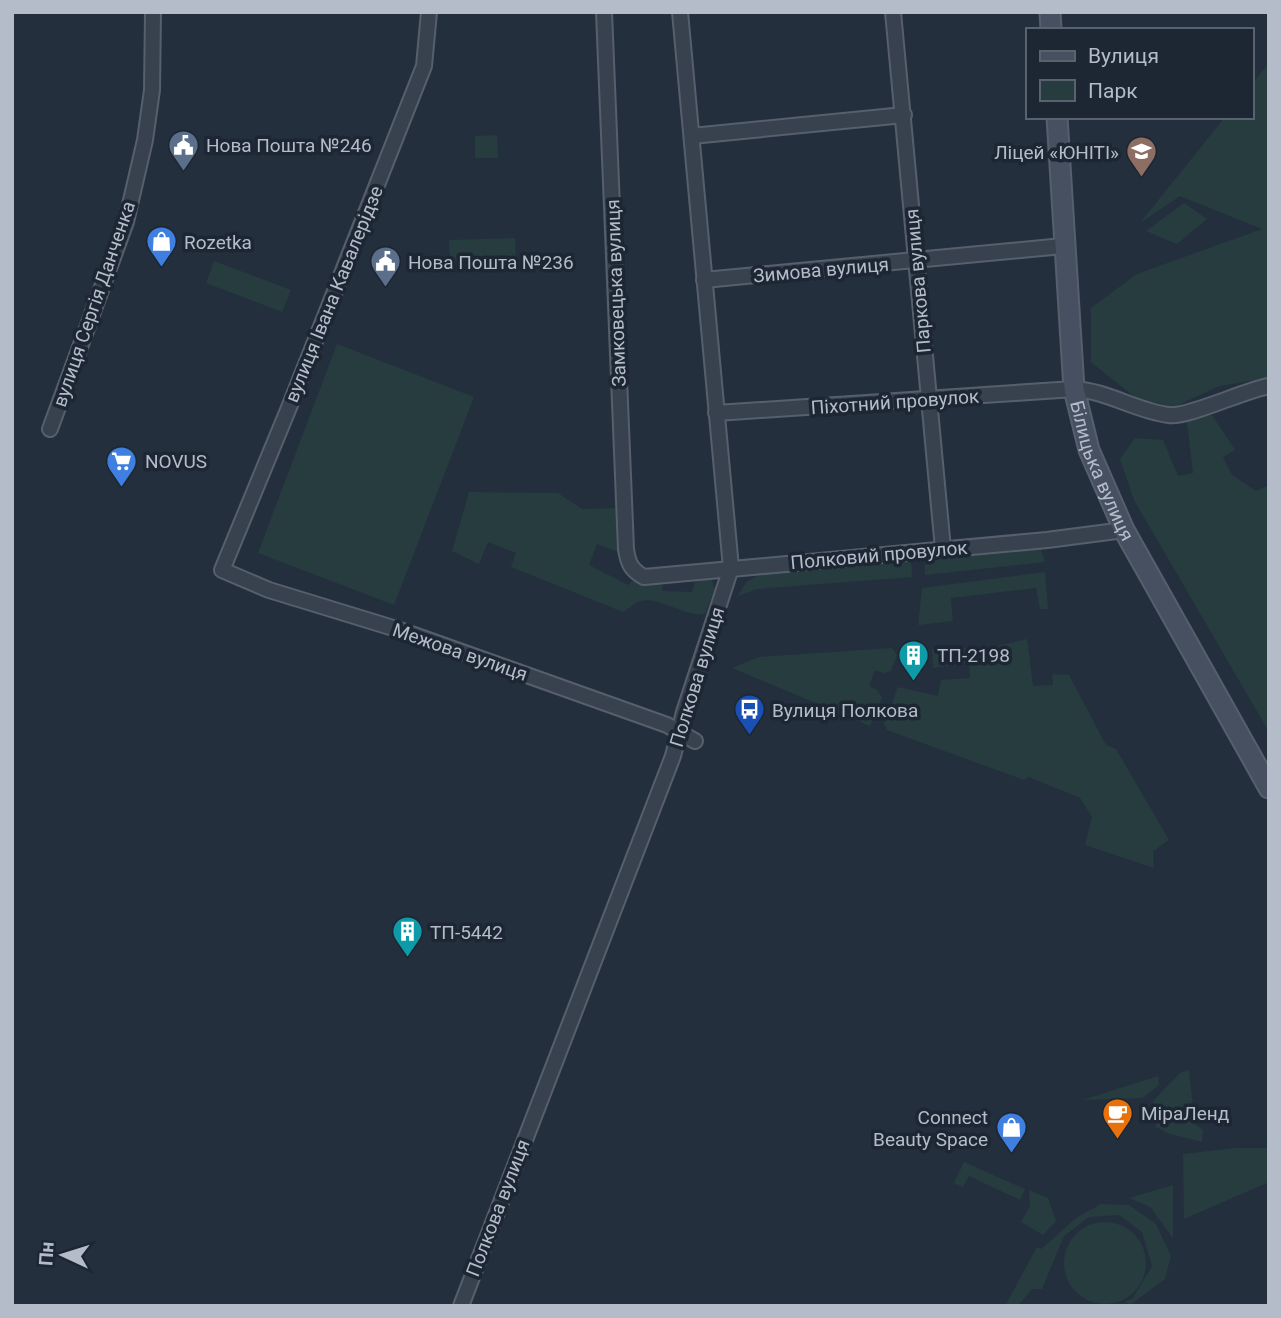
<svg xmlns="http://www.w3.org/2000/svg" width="1281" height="1318" viewBox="0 0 1281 1318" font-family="Roboto,sans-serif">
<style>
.green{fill:#263c3f}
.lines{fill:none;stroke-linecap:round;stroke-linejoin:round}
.street-casing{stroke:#565f6c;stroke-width:18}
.secondary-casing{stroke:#565f6c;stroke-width:23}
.street{stroke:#38414e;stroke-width:14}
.secondary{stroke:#465061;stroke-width:19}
.labels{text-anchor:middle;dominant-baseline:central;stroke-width:7;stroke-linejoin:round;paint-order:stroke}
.poi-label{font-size:19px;fill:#b4bcc9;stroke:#1d2633;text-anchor:start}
.street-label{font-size:19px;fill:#b4bcc9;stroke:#1d2633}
</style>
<rect width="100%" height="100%" fill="#242f3e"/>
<g class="green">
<path d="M1269,63V378L1219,386L1174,407L1136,398L1091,362V308L1137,274L1262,229L1180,196L1140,223L1225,117H1251V85Z"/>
<path d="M497,135L498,158H475V136Z"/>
<path d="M1184,203L1207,219L1177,244L1146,231Z"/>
<path d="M515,238L516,263L450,265L449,240Z"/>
<path d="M214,261L291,290L282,312L206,283Z"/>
<path d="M337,344L474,397L394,605L258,553Z"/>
<path d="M1208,409L1235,450L1223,457L1232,475L1256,491L1269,485V732L1134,500L1120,459L1135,438L1163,440L1178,476L1193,473L1186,415Z"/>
<path d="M469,492L558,493L582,509L617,508L621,553L597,544L589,565L628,585L632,581L657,580L662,583L663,591L692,592L695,583L700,577L711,578L715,589L705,614C683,618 659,594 638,602C633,604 628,609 623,612L511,567L516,553L488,542L479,564L452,551Z"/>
<path d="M1040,547L1045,562L925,575V559Z"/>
<path d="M911,559L912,577L757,589L738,596L746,582L758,575Z"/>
<path d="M1045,572L1048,609H1040L1036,588L951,598L953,621L918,625L922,588Z"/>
<path d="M1027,639L1033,686L1053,685L1052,674L1069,675L1106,745L1116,749L1169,840L1153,851L1154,868L1085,845L1092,817L1080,798L1029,777L1024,780L887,730L884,723L898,687L938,696L941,680L970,678L969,663L933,668L932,649L998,646Z"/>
<path d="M892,648L897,655L891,671L883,673L875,670L869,686L877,690L882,698L870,726L732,668L759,657Z"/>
<path d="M1189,1070L1195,1124L1203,1130L1202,1142L1167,1133L1156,1127L1153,1101L1180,1073Z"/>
<path d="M1158,1076L1159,1085L1143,1098L1083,1100Z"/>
<path d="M1237,1148H1269V1182L1184,1219L1183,1154Z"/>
<path d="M964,1162L1025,1189L1020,1200L969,1176L963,1187L954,1183Z"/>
<path d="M1173,1185V1238L1150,1207L1129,1198Z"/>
<path d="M1029,1190L1048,1198L1056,1221L1043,1235L1021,1222L1030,1206Z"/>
<path d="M1101,1204L1129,1205L1156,1224L1171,1256L1165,1279L1130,1305L1125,1302L1133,1298L1152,1266L1142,1232L1119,1215L1089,1217L1064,1236L1042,1289H1032L1018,1306H1005L1037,1247L1041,1249L1076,1218Z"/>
<circle cx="1105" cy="1263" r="41"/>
</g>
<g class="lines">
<defs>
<g id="street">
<path d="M429,12L424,66L288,410L222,570L269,590L403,631L667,725L695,741"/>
<path d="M604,12L626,549C628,563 631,570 644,577L1047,540L1124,530"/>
<path d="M893,12C911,191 925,370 943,549"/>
<path d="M692,136L904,115"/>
<path d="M704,280L1063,246"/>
<path d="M716,413L1074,389C1108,391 1136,411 1169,415C1187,418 1245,390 1269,386"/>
<path d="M50,429L126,222L145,140L152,90L153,12"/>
<path d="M461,1306L673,756L684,712L731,568L680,12"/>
</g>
<g id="secondary">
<path d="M1050,12L1051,30"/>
<path id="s1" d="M1057,117L1074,389L1089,450L1124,530L1269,788"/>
</g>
</defs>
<use href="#street" class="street-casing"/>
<use href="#secondary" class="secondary-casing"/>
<use href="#street" class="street"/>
<use href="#secondary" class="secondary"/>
</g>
<defs>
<symbol id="civic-pin" viewBox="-11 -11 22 30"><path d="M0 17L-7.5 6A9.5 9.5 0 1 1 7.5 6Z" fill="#5c6f8a" stroke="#1d2633"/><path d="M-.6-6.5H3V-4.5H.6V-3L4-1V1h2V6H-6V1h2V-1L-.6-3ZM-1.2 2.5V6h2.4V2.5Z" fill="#fff"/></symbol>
<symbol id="school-pin" viewBox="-11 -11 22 30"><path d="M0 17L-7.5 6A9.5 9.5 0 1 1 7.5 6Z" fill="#8d6e63" stroke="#1d2633"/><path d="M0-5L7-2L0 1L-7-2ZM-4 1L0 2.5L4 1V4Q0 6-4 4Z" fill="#fff"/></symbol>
<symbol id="shop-pin" viewBox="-11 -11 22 30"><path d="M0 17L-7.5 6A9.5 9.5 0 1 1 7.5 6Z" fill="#3f7fe0" stroke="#1d2633"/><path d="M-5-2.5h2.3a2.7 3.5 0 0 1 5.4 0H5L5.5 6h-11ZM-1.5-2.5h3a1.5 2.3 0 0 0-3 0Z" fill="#fff"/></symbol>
<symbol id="supermarket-pin" viewBox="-11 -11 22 30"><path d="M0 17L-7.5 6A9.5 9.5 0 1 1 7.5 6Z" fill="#3f7fe0" stroke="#1d2633"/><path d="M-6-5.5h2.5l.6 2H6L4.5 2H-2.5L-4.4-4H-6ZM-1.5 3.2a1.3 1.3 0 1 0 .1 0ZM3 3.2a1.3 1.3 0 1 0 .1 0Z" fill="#fff"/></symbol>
<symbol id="building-pin" viewBox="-11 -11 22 30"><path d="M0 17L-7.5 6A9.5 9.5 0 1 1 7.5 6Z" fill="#0f9aa8" stroke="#1d2633"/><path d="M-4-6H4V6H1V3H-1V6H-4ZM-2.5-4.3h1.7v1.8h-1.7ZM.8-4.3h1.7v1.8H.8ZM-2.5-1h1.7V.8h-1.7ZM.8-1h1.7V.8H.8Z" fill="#fff"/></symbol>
<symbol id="bus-pin" viewBox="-11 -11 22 30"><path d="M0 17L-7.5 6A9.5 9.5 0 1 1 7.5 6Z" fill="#1a4fb4" stroke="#1d2633"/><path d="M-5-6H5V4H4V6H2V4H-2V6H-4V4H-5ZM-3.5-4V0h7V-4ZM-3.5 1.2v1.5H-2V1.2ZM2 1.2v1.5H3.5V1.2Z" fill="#fff"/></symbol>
<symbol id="cafe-pin" viewBox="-11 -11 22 30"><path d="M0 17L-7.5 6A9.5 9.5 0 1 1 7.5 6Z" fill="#e8710a" stroke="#1d2633"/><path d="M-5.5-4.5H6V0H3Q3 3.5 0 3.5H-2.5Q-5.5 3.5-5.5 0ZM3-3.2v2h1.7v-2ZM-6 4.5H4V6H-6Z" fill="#fff"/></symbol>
</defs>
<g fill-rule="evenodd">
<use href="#civic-pin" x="166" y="128" width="35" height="47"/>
<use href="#school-pin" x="1124" y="134" width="35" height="47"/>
<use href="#shop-pin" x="144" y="224" width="35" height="47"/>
<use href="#civic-pin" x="368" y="244" width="35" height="47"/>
<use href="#supermarket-pin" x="104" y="444" width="35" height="47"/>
<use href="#building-pin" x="896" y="638" width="35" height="47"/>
<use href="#bus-pin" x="732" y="692" width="35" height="47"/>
<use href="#building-pin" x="390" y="914" width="35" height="47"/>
<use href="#cafe-pin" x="1100" y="1096" width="35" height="47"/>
<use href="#shop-pin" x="994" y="1110" width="35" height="47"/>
</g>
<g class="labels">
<g class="poi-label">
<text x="206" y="145">Нова Пошта №246</text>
<text x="1119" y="152" text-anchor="end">Ліцей «ЮНІТІ»</text>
<text x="184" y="242">Rozetka</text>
<text x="408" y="262">Нова Пошта №236</text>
<text x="145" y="461">NOVUS</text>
<text x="937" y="655">ТП-2198</text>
<text x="772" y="710">Вулиця Полкова</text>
<text x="430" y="932">ТП-5442</text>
<text x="1141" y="1113">МіраЛенд</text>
<text x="988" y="1117" text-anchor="end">Connect<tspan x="988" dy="22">Beauty Space</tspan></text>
</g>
<g class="street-label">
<text transform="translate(821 270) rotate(-5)">Зимова вулиця</text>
<text transform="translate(918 281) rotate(-95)">Паркова вулиця</text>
<text transform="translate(616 293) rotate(-92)">Замковецька вулиця</text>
<text transform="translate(334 294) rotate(-68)">вулиця Івана Кавалерідзе</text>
<text transform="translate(94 304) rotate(-71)">вулиця Сергія Данченка</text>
<text transform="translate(895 402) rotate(-4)">Піхотний провулок</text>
<text stroke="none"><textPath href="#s1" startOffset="359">Білицька вулиця</textPath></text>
<text transform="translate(879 555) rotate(-5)">Полковий провулок</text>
<text transform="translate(460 652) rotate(19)">Межова вулиця</text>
<text transform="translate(697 677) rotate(-73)">Полкова вулиця</text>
<text transform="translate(498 1208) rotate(-69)">Полкова вулиця</text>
</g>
</g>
<rect width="1281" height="1318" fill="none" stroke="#b4bcc9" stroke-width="28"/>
<rect x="1026" y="28" width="228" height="91" fill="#1d2633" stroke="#59626f" stroke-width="2"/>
<rect x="1040" y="51" width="35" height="10" fill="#465061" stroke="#59626f" stroke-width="2"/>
<text x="1088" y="63" font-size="21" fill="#b4bcc9">Вулиця</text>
<rect x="1040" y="80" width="35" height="21" fill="#263c3f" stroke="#59626f" stroke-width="2"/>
<text x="1088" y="98" font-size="21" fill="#b4bcc9">Парк</text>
<g transform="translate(63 1255) rotate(274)" stroke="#1d2633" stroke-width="5" paint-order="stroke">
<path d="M0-5L12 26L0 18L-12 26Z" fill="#b4bcc9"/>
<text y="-10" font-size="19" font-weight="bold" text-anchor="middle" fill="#b4bcc9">Пн</text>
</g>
</svg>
